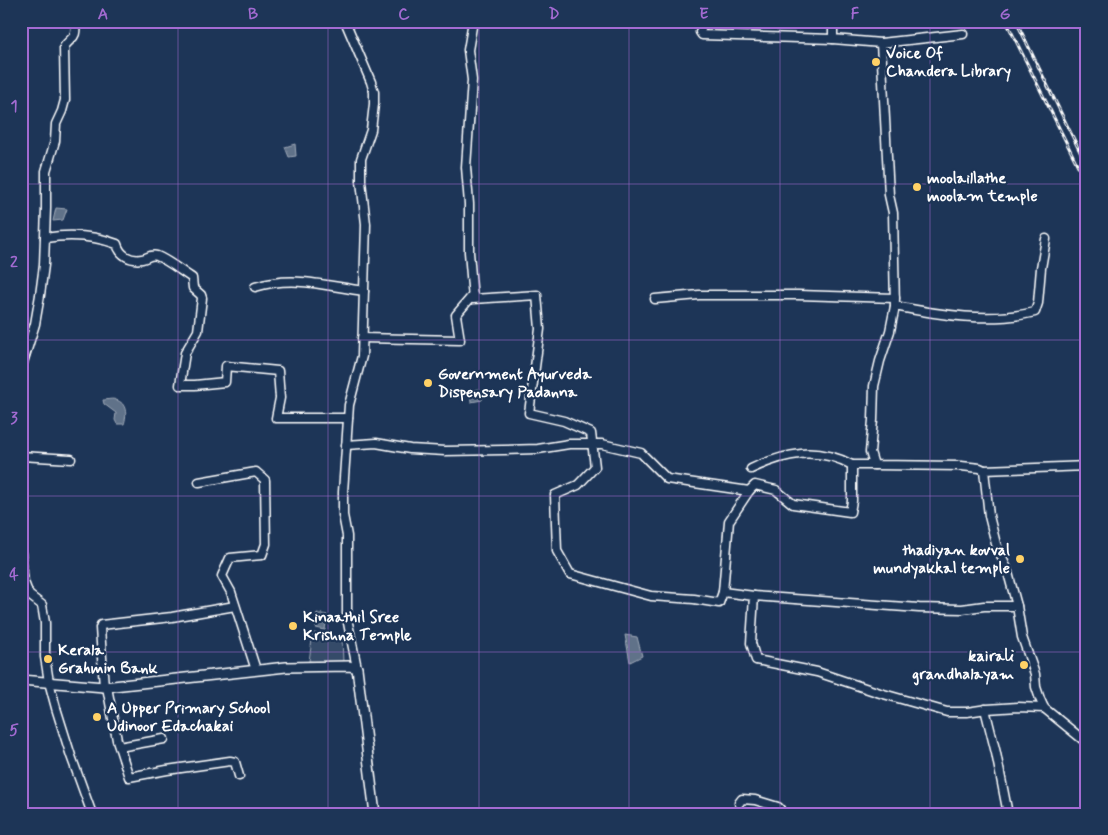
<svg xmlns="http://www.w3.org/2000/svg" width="1108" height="835" viewBox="0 0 1108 835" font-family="Mynerve,sans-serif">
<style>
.green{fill:#364b69;stroke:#9aa5b4}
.water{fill:#617289;stroke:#a0aab8}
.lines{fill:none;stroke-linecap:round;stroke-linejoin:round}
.minor-casing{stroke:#fff;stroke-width:11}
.major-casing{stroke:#fff;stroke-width:12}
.minor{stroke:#1d3557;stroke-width:8}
.major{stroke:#1d3557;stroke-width:9}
.rail-casing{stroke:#fff;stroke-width:3}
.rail{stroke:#1d3557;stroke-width:1;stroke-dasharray:4;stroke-linecap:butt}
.grid{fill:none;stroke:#a36bd2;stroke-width:1;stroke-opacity:0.55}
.poi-dot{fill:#ffd166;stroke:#1d3557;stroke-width:2}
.labels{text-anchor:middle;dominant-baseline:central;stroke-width:4.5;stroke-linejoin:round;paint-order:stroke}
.poi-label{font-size:16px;font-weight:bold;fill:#fff;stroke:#1d3557;text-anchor:start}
.neatline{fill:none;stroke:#a36bd2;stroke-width:2}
.grid-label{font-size:16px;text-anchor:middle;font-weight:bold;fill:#a36bd2}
</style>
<rect width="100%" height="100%" fill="#1d3557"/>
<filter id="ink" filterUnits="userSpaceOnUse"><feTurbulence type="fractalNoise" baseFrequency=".02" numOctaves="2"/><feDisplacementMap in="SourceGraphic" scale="10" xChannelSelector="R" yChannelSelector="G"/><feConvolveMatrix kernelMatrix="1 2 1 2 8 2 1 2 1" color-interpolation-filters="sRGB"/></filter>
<g filter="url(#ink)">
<path class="green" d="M313,633L342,638L343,662L326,663L309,661Z"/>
<g class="water">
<path d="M295,144L296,156L289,157L285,147Z"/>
<path d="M56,208L67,209L63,220L53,221Z"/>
<path d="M480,389L483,395L482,400L471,402L470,390Z"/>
<path d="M103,400C107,400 113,398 116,400C127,403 127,415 124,424H117L115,420L116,413L104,404Z"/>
<path d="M317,613L327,615L325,630L316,628V625L315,624Z"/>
<path d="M625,635L637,637L642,656L630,662Z"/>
</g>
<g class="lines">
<defs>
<g id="minor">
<path d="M345,21L371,82L374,92V104L371,130L361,159V181L366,224L362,356L349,405L343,492V515L347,536V618L357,668"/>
<path d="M473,21L468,50L472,80L466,167L469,204V252L473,299L537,295L540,329L529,413L564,421L591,433L595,467L578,485L555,495L557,551L570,574L651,596L694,599L719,603L723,592"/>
<path d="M704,21L700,32L702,35L833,39"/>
<path d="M833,21V39L881,43L889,195L893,213L895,306L890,331L880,361L874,386L873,420L870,452L874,465L961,466L980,468L984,470L989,516L996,544L1007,569L1017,606L1022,637L1035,674L1036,687L1040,699L1044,708L1087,743"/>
<path d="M881,43L963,34"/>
<path d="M45,238C70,234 93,235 117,244C120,255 130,261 142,259C148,258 150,254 157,256C169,261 181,271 192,278L193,288L201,295L202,298L198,331L185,353L180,385H195L225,382L226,366L278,371L280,398L276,418H348"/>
<path d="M255,287C294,275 326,286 364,291"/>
<path d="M655,299L699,295H798L895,298"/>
<path d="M895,306C939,315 991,323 1035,312L1038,303L1041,268L1046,239"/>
<path d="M362,338L460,340L456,315L473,295"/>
<path d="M21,369L35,324L40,295L44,265L46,208V171L55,141L56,124L62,111L65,100L64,47C72,35 77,41 75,21"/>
<path d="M346,445L376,443L410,449L445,451L503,450L538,449L569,444H602L641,453L667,479L749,491"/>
<path d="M21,456L71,459"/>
<path d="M874,465H852V501L850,512L793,504L776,490L755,485L749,491L729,521L723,592L754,596L751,643L756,660L817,672L880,693L947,712H967L987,709L1018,707L1044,708"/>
<path d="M751,469C785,453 817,446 852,465"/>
<path d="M984,470L1087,466"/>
<path d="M199,482L256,472L265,480L266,544L262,555L230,558L222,576L231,592L256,670"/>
<path d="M21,553L24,582L29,595L42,605L45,623V657L49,682L56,708L71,756L92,814"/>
<path d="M754,596L919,608L962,609L984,606H1017"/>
<path d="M104,687L100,628L101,625L172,617L235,606"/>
<path d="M107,687L117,740L129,777L167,770L230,761L235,762L239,776"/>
<path d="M985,709L996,753L1008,814"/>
<path d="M119,747L164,739"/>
<path d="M739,803L742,799L755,800L778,807L780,809L781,814"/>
</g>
<path id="major" d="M21,680L104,687L286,667L349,666L357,668L375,814"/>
</defs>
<use href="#minor" class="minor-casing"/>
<use href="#major" class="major-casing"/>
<use href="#minor" class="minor"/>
<use href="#major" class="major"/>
<defs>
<g id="rail">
<path d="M1006,21L1087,184"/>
<path d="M1016,21L1087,166"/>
</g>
</defs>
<use href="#rail" class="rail-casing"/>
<use href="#rail" class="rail"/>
</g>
</g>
<path class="grid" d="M178,21V814M328,21V814M479,21V814M629,21V814M780,21V814M930,21V814M21,184H1087M21,340H1087M21,496H1087M21,652H1087"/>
<g class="poi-dot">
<circle cx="876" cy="62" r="5"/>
<circle cx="917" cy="187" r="5"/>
<circle cx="428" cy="383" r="5"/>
<circle cx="1020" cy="559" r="5"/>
<circle cx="293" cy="626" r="5"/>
<circle cx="48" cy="659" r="5"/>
<circle cx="1024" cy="665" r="5"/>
<circle cx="97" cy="717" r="5"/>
</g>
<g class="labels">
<g class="poi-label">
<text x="886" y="53">Voice Of<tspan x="886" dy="18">Chandera Library</tspan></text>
<text x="927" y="178">moolaillathe<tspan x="927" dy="18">moolam temple</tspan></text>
<text x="438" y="374">Government Ayurveda<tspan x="438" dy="18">Dispensary Padanna</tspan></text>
<text x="1010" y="550" text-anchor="end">thadiyan kovval<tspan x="1010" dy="18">mundyakkal temple</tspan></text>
<text x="303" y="617">Kinaathil Sree<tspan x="303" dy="18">Krishna Temple</tspan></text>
<text x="58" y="650">Kerala<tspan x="58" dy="18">Grahmin Bank</tspan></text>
<text x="1014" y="656" text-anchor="end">kairali<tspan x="1014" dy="18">grandhalayam</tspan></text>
<text x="107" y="708">A Upper Primary School<tspan x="107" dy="18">Udinoor Edachakai</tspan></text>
</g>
</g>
<rect width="1108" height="835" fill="none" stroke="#1d3557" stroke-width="55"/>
<rect x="28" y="28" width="1052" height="780" class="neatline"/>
<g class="grid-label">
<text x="103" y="19">A</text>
<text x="253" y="19">B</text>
<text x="404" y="19">C</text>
<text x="554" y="19">D</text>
<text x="704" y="19">E</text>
<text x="855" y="19">F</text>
<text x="1005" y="19">G</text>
<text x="14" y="111">1</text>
<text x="14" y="267">2</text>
<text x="14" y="423">3</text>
<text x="14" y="579">4</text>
<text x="14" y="735">5</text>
</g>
</svg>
